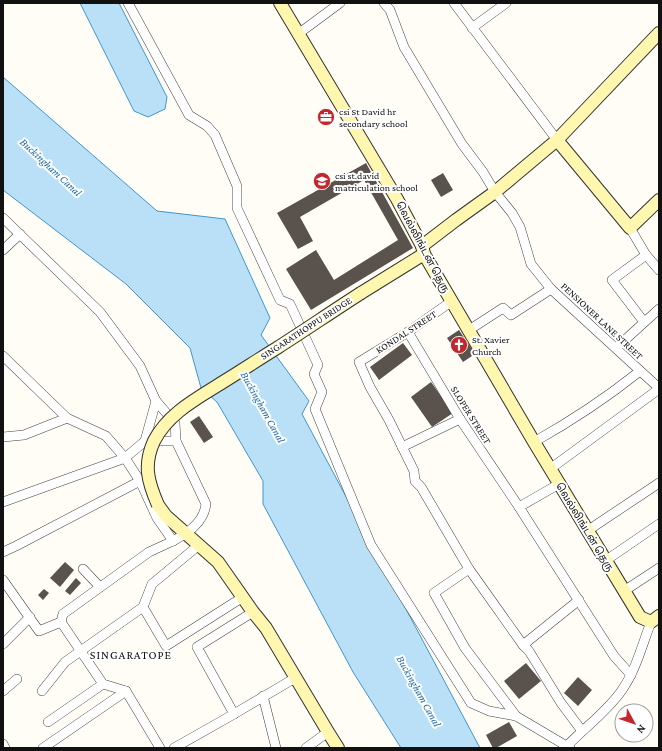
<svg xmlns="http://www.w3.org/2000/svg" width="662" height="751" viewBox="0 0 662 751" font-family="'Crimson Pro','Noto Sans Tamil',serif">
<style>
.water{fill:#b9e0f7;stroke:#3f96cf}
.building{fill:#5a524d}
.lines{fill:none;stroke-linecap:round;stroke-linejoin:round}
.street-casing{stroke:#444;stroke-width:10}
.secondary-casing{stroke:#333;stroke-width:14}
.street{stroke:#fff;stroke-width:9}
.secondary{stroke:#fff6b0;stroke-width:12}
.secondary-bridge-casing{stroke:#333;stroke-width:14;stroke-linecap:butt}
.secondary-bridge{stroke:#fff6b0;stroke-width:12}
.labels{text-anchor:middle;dominant-baseline:central;stroke-width:4;stroke-linejoin:round;paint-order:stroke}
.poi-label{font-size:10px;fill:#111;stroke:#fff;text-anchor:start}
.street-label{font-size:10px;fill:#111;stroke:#fff}
.water-label{font-size:11px;font-style:italic;fill:#1768a6;stroke:#fff}
.quarter-label{font-size:12px;letter-spacing:1px;fill:#111;stroke:#fff}
</style>
<rect width="100%" height="100%" fill="#fffdf5"/>
<g class="water">
<path d="M80,3H119L167,97L165,109L148,117L134,111Z"/>
<path d="M3,77L157,211L225,219L270,318L261,335L309,401L302,414L480,748H401L353,672L263,504V481L217,402L201,388L190,348L126,284L3,190Z"/>
</g>
<g class="building">
<path d="M366,163L413,248L311,310L286,269L316,250L334,280L398,240L364,180L300,217L313,241L298,249L277,213Z"/>
<path d="M443,173L453,190L441,197L431,180Z"/>
<path d="M459,330L475,354L463,362L447,338Z"/>
<path d="M403,343L412,355L379,380L370,367Z"/>
<path d="M431,382L453,413L432,427L411,397Z"/>
<path d="M199,416L213,437L204,443L190,422Z"/>
<path d="M65,562L74,570L60,587L50,578Z"/>
<path d="M76,578L81,583L70,595L65,591Z"/>
<path d="M44,589L49,593L43,600L38,595Z"/>
<path d="M526,663L541,681L519,699L504,681Z"/>
<path d="M578,677L592,690L578,706L564,693Z"/>
<path d="M509,722L517,736L496,748H493L486,735Z"/>
</g>
<g class="lines">
<defs>
<g id="street">
<path d="M128,3L189,115L207,126L215,135L237,186V208L280,300L290,304L318,365L314,374L322,392L315,409L371,545L471,703L489,711L516,716L570,748"/>
<path d="M384,3L390,10L404,47L462,144L483,172L495,192L512,213L520,227L531,264L551,289"/>
<path d="M454,3L557,140"/>
<path d="M472,28L506,3"/>
<path d="M296,30L298,34L340,3"/>
<path d="M3,218L100,312L140,366L156,401L145,441"/>
<path d="M630,228L646,255L659,270"/>
<path d="M3,250L20,234"/>
<path d="M452,301L408,332L359,362L370,387L389,420L414,471L415,481L421,487L469,569L523,645L529,651L561,703L582,731"/>
<path d="M644,322L612,280L646,255"/>
<path d="M469,330L503,308L511,315L551,289L659,388"/>
<path d="M408,332L460,419L519,507L614,656L631,675"/>
<path d="M616,348L659,309"/>
<path d="M3,356L67,418L106,436L125,458L140,481L157,518L173,541L149,552L63,614L61,622"/>
<path d="M156,401L175,423L176,441"/>
<path d="M3,437L24,435L67,418"/>
<path d="M534,442C573,420 605,399 640,371"/>
<path d="M402,447L460,419"/>
<path d="M550,469L659,389"/>
<path d="M3,502L125,458L145,441H176L206,504C204,522 188,533 173,541"/>
<path d="M519,507L559,484"/>
<path d="M587,531L659,483"/>
<path d="M3,552L16,546L140,481"/>
<path d="M605,561L659,524"/>
<path d="M83,569L100,587"/>
<path d="M469,569L434,593L465,648L516,716"/>
<path d="M3,580L39,631L61,622L103,684L126,691L160,748"/>
<path d="M624,591L659,568"/>
<path d="M143,607L152,584L199,545"/>
<path d="M3,644L30,617"/>
<path d="M523,645L579,600"/>
<path d="M3,691L17,679"/>
<path d="M42,691L65,662L143,607L166,646L243,597"/>
<path d="M263,696L276,748"/>
<path d="M234,714L197,647L253,612"/>
<path d="M48,722L103,684"/>
<path d="M3,744L5,748"/>
<path d="M567,746C585,727 607,712 622,690C636,670 642,645 651,622"/>
<path d="M43,748L126,691"/>
<path d="M174,748L234,714L295,678"/>
<path d="M306,748L328,732"/>
</g>
<g id="secondary">
<path d="M280,3L397,199L422,246L424,254L534,442L640,617L651,622L659,616"/>
<path d="M557,140L630,228L659,200"/>
<path d="M422,246L456,220L495,192L557,140L659,33"/>
<path d="M361,293L424,254"/>
<path d="M158,505L166,516L218,562L253,612L266,628L328,732L338,748"/>
</g>
</defs>
<use href="#street" class="street-casing"/>
<use href="#secondary" class="secondary-casing"/>
<use href="#street" class="street"/>
<use href="#secondary" class="secondary"/>
<defs>
<path id="secondary-bridge" d="M158,505C148,482 143,465 154,441C168,413 198,398 223,382C241,371 259,359 277,348C305,330 333,311 361,293"/>
</defs>
<use href="#secondary-bridge" class="secondary-bridge-casing"/>
<use href="#secondary-bridge" class="secondary-bridge"/>
</g>
<defs>
<symbol id="office-disc" viewBox="-11 -11 22 22"><circle r="9.5" fill="#c4262e" stroke="#fff"/><path d="M-6-3h4V-5.5h4V-3h4V5H-6ZM-1-4.5V-3h2v-1.5ZM-6 0V1H6V0Z" fill="#fff"/></symbol>
<symbol id="school-disc" viewBox="-11 -11 22 22"><circle r="9.5" fill="#c4262e" stroke="#fff"/><path d="M0-5L7-2L0 1L-7-2ZM-4 1L0 2.5L4 1V4Q0 6-4 4Z" fill="#fff"/></symbol>
<symbol id="church-disc" viewBox="-11 -11 22 22"><circle r="9.5" fill="#c4262e" stroke="#fff"/><path d="M-1.2-6h2.4v3.5h3.3v2.4h-3.3V6h-2.4V-.1h-3.3v-2.4h3.3Z" fill="#fff"/></symbol>
</defs>
<g fill-rule="evenodd">
<use href="#office-disc" x="316" y="107" width="20" height="20"/>
<use href="#school-disc" x="312" y="171" width="20" height="20"/>
<use href="#church-disc" x="449" y="335" width="20" height="20"/>
</g>
<g class="labels">
<g class="poi-label">
<text x="339" y="111">csi St David hr<tspan x="339" dy="12">secondary school</tspan></text>
<text x="335" y="175">csi st.david<tspan x="335" dy="12">matriculation school</tspan></text>
<text x="472" y="339">St. Xavier<tspan x="472" dy="12">Church</tspan></text>
</g>
<g class="street-label">
<text transform="translate(423 247) rotate(62)">வெல்லிங்டன் தெரு</text>
<text transform="translate(602 321) rotate(43)">PENSIONER LANE STREET</text>
<text transform="translate(306 328) rotate(-33)">SINGARATHOPPU BRIDGE</text>
<text transform="translate(406 332) rotate(-33)">KONDAL STREET</text>
<text transform="translate(471 415) rotate(58)">SLOPER STREET</text>
<text transform="translate(585 527) rotate(59)">வெல்லிங்டன் தெரு</text>
</g>
<g class="water-label">
<text transform="translate(51 167) rotate(43)">Buckingham Canal</text>
<text transform="translate(263 407) rotate(61)">Buckingham Canal</text>
<text transform="translate(419 691) rotate(61)">Buckingham Canal</text>
</g>
<g class="quarter-label">
<text x="131" y="655">SINGARATOPE</text>
</g>
</g>
<rect width="662" height="751" fill="none" stroke="#111111" stroke-width="8"/>
<g transform="translate(634 723) rotate(130)"><circle r="19" fill="#ffffff" stroke="#a0a0a0"/>
<path d="M0-3L7 15L0 10L-7 15Z" fill="#c4262e"/>
<text y="-6" font-size="11" font-weight="bold" text-anchor="middle" fill="#111111">N</text>
</g>
</svg>
